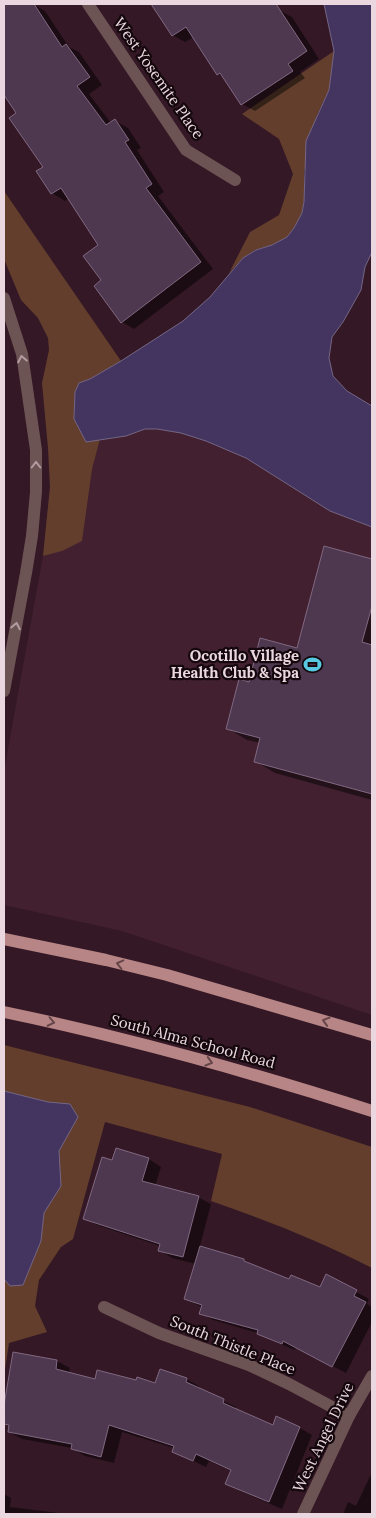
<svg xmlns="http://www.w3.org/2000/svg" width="376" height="1518" viewBox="0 0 376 1518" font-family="Lora,serif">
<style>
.built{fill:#422030}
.green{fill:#633e2c}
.water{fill:#43355f;stroke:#756685}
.shadow{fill:#0007}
.building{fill:#4e384f;stroke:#806882}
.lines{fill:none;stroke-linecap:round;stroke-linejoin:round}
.minor{stroke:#6d5454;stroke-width:12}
.major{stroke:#b78585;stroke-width:12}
.oneway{stroke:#b29ca0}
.oneway2{stroke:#664649}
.labels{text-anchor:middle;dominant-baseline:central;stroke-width:4.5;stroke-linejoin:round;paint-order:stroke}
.street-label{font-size:15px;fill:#ebd7df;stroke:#14080d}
.poi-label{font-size:15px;font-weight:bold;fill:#ebd7df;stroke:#14080d;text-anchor:end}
</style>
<rect width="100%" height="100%" fill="#341825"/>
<path class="built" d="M145,429H157L181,433L206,441L246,458L330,511L372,527V1015L122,931L4,905V771L43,556L50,487L86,442L126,436Z"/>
<g class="green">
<path d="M334,51L329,90L317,115L304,172V202L302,213L294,228L287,237L272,245L255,250L243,258L229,273L250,232L279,215L293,174L279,139L242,114Z"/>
<path d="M4,191L121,361L90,379L79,383L75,392L74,419L86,441L100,439L92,469L82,541L62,551L43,556L50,487L48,448L42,383L49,350L48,338L38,318L21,300L4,259Z"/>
<path d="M4,1045L250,1107L372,1147V1268C320,1241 266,1220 211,1201L222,1154L105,1122L73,1239L61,1247L39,1280L35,1306L47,1332L9,1343L4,1376Z"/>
</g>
<g class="water">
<path d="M324,4H372V252L365,267L361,290L343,322L332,337L329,358L333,376L347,391L372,406V527L330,511L246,458L206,441L181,433L157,429H145L126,436L86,442L74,419L75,392L79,383L90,379L121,361L183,321L210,297L243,258L256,250L272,245L287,237L294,228L302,213L304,202L306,141L329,90L334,51Z"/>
<path d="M4,1091L48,1102L70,1104L78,1117L59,1151L61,1186L44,1213L41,1241L23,1285L10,1286L4,1279Z"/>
</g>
<g class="shadow">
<path d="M4,4H24L27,8L33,4L45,11L69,47L79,52L102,85L89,94L111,123L115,121L128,128L141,148L137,150L164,192L158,196L213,269L134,329L122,322L103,280L100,245L69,198L65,201L52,193L44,167L18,113L4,93Z"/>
<path d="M149,4H259L266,16L279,10L292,17L319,59L300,72L305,78L255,111L242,104L225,78L218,74L194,37L185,42L172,35L153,5Z"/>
<path d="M325,547L372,560V800L275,773L255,761L260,743L247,740L227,728L250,683L298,649Z"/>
<path d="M117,1149L149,1159L161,1167L155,1186L198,1197L211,1204L200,1246L244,1260L255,1266L290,1280L320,1288L327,1276L369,1299L367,1304L372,1307V1322L346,1373L296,1347L295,1350L271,1340L258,1333L213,1320L200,1313L202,1307L185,1299L196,1264L172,1258L159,1250L160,1246L97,1225L84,1218L113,1162Z"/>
<path d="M14,1354L57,1361L70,1368L69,1373L96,1380L137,1381L156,1384L186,1379L199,1386L198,1389L236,1407L235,1410L274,1426L277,1418L300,1428L312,1435L282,1509L240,1491L227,1483L232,1471L209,1461L206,1467L173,1451L174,1448L122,1432L114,1463L85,1456L72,1448L22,1439L9,1432L10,1427L4,1424V1412Z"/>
<path d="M372,1472V1514H343L348,1502L356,1506Z"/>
<path d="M4,1494L11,1498L10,1507L67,1514H4Z"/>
</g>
<g class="building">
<path d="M4,4H34L62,47L66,44L90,77L77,86L106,125L115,119L129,140L125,142L152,184L146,188L201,262L121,323L94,286L101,280L83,256L98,245L61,188L51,194L36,171L43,167L9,118L16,113L4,95Z"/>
<path d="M151,4H276L307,51L288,64L293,71L241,105L220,73L217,75L186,27L172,36Z"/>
<path d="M324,546L372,559V606L362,642L372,645V794L254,762L260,738L226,729L239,679L249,682L260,638L297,648Z"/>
<path d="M116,1148L149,1158L142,1181L199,1196L183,1257L158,1251L160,1244L83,1219L102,1157L112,1160Z"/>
<path d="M200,1246L244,1259V1261L289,1279L291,1275L320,1287L326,1274L357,1290L354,1296L366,1302L332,1367L283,1341L282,1344L257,1334L258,1330L199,1314L202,1305L184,1299Z"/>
<path d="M13,1352L57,1360L56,1369L95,1379L97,1370L136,1380L137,1377L155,1383L160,1369L187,1378L186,1382L224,1399L223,1403L273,1425L276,1416L300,1427L269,1502L225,1484L231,1470L196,1454L193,1461L172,1452L174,1446L109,1425L101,1457L71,1449L72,1444L8,1432L9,1425L4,1424V1405Z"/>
</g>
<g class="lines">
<g class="minor">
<path d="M88,4L186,150L235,180"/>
<path d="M4,298L22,354L36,450V492L32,536L26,573L4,691"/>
<path d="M104,1307L159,1333L249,1365L289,1384L349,1416"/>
<path d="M303,1514L349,1416L372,1376"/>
</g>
<g class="major">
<path d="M4,939L106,960L167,975L372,1035"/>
<path d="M4,1012C129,1038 251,1072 372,1111"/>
</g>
</g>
<defs><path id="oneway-chevron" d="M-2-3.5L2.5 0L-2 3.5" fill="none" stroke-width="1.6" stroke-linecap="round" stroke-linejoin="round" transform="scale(1.25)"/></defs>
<g class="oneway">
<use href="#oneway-chevron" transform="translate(22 359) rotate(-101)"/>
<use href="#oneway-chevron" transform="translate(36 465) rotate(-90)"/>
<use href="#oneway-chevron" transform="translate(16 626) rotate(-79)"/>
</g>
<g class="oneway2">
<use href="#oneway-chevron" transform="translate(120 964) rotate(-166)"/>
<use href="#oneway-chevron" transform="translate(326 1021) rotate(-163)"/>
<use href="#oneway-chevron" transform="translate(51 1022) rotate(12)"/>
<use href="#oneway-chevron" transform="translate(209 1062) rotate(16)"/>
</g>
<defs>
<symbol id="stadium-bare" viewBox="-9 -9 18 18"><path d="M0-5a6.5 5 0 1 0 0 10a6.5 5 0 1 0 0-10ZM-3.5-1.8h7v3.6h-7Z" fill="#58c9e3" stroke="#14080d" stroke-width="2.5" paint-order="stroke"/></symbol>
</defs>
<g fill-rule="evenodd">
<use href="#stadium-bare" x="300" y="652" width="25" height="25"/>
</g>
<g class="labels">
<g class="street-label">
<text transform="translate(159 78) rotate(55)">West Yosemite Place</text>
<text transform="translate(193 1041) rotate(15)">South Alma School Road</text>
<text transform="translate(233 1345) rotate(22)">South Thistle Place</text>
<text transform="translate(323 1437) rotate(-64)">West Angel Drive</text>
</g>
<g class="poi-label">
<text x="299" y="655">Ocotillo Village<tspan x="299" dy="17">Health Club &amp; Spa</tspan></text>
</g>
</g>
<rect width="376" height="1518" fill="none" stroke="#ebd7df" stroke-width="10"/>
</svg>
